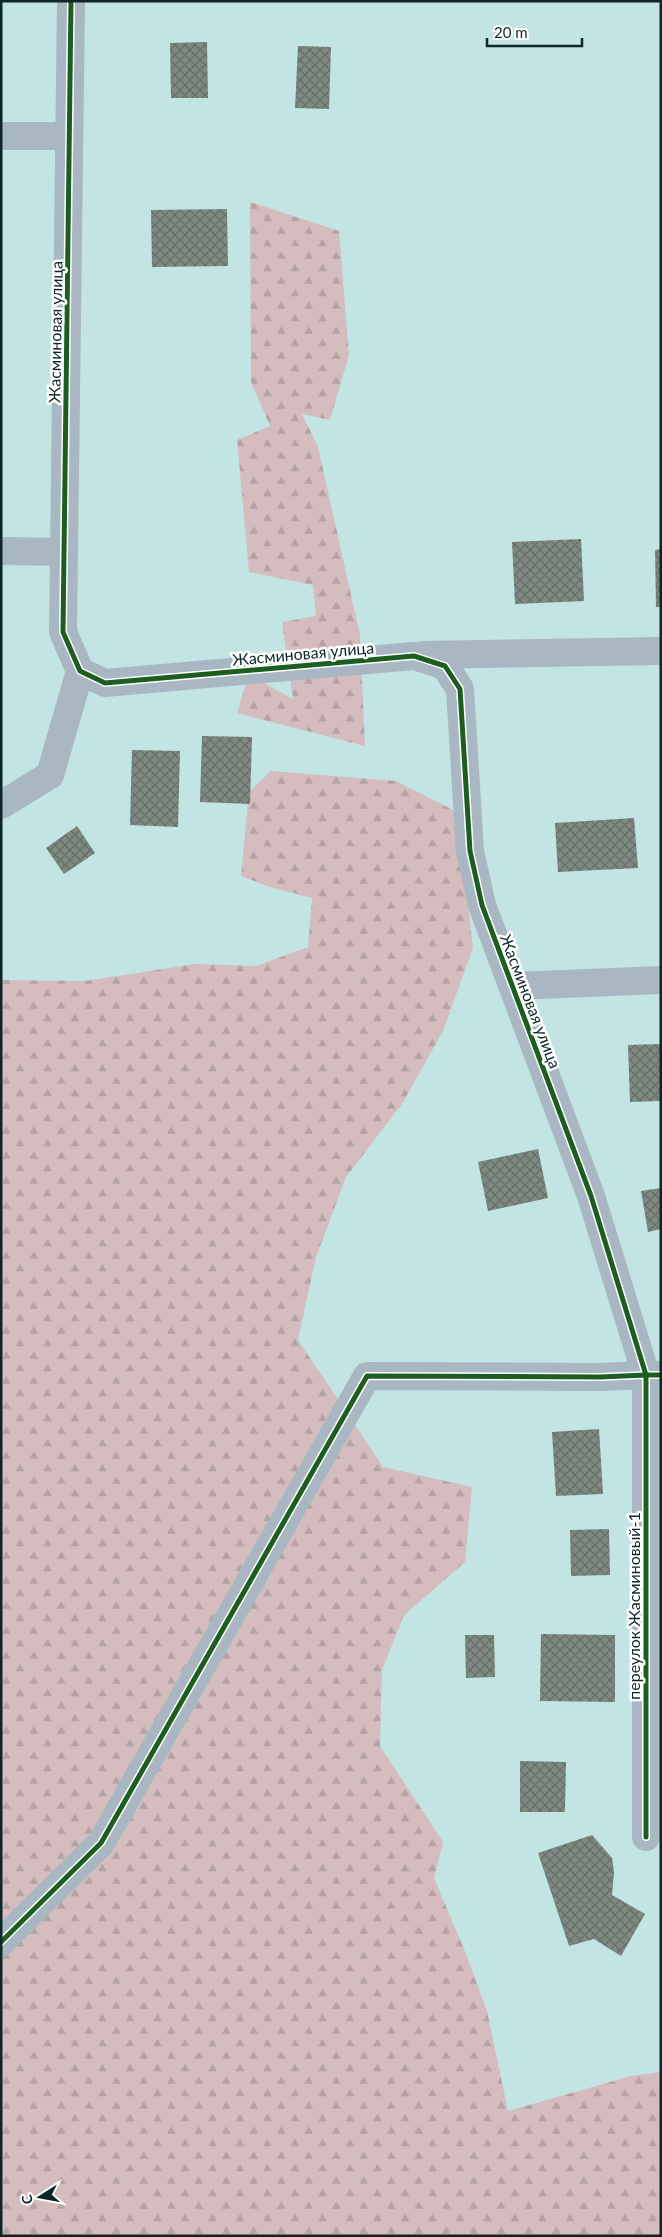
<svg xmlns="http://www.w3.org/2000/svg" width="662" height="2237" viewBox="0 0 662 2237" font-family="Lato,sans-serif">
<style>
.forest{fill:url(#forest-firs)}
.building{fill:url(#building-cross-hatch)}
.lines{fill:none;stroke-linecap:round;stroke-linejoin:round}
.minor{stroke:#a8b7c2;stroke-width:28}
.cycleway-casing{stroke:#fff;stroke-width:8}
.cycleway{stroke:#1b5e20;stroke-width:5}
.labels{text-anchor:middle;dominant-baseline:central;stroke-width:5;stroke-linejoin:round;paint-order:stroke}
.street-label{font-size:16px;fill:#0c2726;stroke:#fff}
</style>
<defs>
<pattern id="forest-firs" width="22" height="20" patternUnits="userSpaceOnUse" patternTransform="scale(1.25)"><rect width="22" height="20" fill="#d4bcbf"/><path d="M5 1l3.5 6h-7zM16 11l3.5 6h-7z" fill="#b5a2a4"/></pattern>
<pattern id="building-cross-hatch" width="8" height="8" patternUnits="userSpaceOnUse" patternTransform="scale(1.25)"><rect width="8" height="8" fill="#7e8981"/><path d="M0 0l8 8M0 8l8-8" fill="none" stroke="#667069"/></pattern>
</defs>
<rect width="100%" height="100%" fill="#c2e4e3"/>
<g class="forest">
<path d="M250,202L339,231L349,355L330,420L302,414L318,447L360,635L365,746L237,713L249,675L293,699L282,622L316,616L313,585L249,572L237,440L270,426L251,382Z"/>
<path d="M271,771L396,781L457,812L473,948L443,1031L402,1104L346,1177L316,1257L298,1340L383,1467L472,1487L465,1562L404,1615L382,1670L380,1746L443,1842L434,1878L464,1949L487,2011L508,2111L631,2076L661,2072V2236H1V980L85,981L195,964L256,966L308,947L312,898L270,887L241,876L249,792Z"/>
</g>
<g class="building">
<path d="M207,42L208,98H171L170,43Z"/>
<path d="M298,46L331,47L329,109L295,108Z"/>
<path d="M227,209L228,266L152,267L151,210Z"/>
<path d="M581,539L584,601L515,604L512,542Z"/>
<path d="M661,549V607H656L655,550Z"/>
<path d="M202,736L252,737L250,804L200,802Z"/>
<path d="M132,750L180,751L178,827L130,825Z"/>
<path d="M634,818L638,868L558,872L555,823Z"/>
<path d="M77,826L95,853L64,874L46,848Z"/>
<path d="M661,1044V1101L630,1102L628,1045Z"/>
<path d="M538,1149L548,1198L488,1211L478,1162Z"/>
<path d="M661,1188V1229L648,1232L641,1191Z"/>
<path d="M599,1429L603,1494L556,1496L552,1432Z"/>
<path d="M609,1529L610,1575L571,1576L570,1530Z"/>
<path d="M541,1634L615,1635V1702L540,1701Z"/>
<path d="M465,1635H494L495,1677L466,1678Z"/>
<path d="M520,1761L566,1762L565,1812H520Z"/>
<path d="M592,1835L612,1858L614,1872L612,1895L645,1914L621,1956L594,1939L569,1946L538,1853Z"/>
</g>
<g class="lines">
<g class="minor">
<path d="M71,1L63,632L80,671L105,683L414,656L445,666L460,689L470,851L482,905L591,1196L646,1375H661"/>
<path d="M1,136H69"/>
<path d="M1,551L64,552"/>
<path d="M423,655L661,651"/>
<path d="M1,805L50,775L80,671"/>
<path d="M513,986L661,980"/>
<path d="M1,1942L101,1843L367,1376L600,1377L646,1375V1837"/>
</g>
<defs>
<g id="cycleway">
<path d="M71,1L63,632L80,671L105,683L414,656L445,666L460,689L470,851L482,905L591,1196L646,1375H661"/>
<path d="M1,1942L101,1843L367,1376L600,1377L646,1375V1837"/>
</g>
</defs>
<use href="#cycleway" class="cycleway-casing"/>
<use href="#cycleway" class="cycleway"/>
</g>
<g class="labels">
<g class="street-label">
<text transform="translate(55 332) rotate(-89)">Жасминовая улица</text>
<text transform="translate(303 653) rotate(-5)">Жасминовая улица</text>
<text transform="translate(531 1001) rotate(69)">Жасминовая улица</text>
<text transform="translate(633 1606) rotate(-90)">переулок Жасминовый-1</text>
</g>
</g>
<rect width="662" height="2237" fill="none" stroke="#0c2726" stroke-width="5"/>
<g transform="translate(40 2197) rotate(259)" stroke="#ffffff" stroke-width="4" paint-order="stroke">
<path d="M0-4L9 19L0 12L-9 19Z" fill="#0c2726"/>
<text y="-8" font-size="14" font-weight="bold" text-anchor="middle" fill="#0c2726">С</text>
</g>
<path d="M487 38v8h95v-8" fill="none" stroke="#0c2726" stroke-width="2.5"/>
<text x="494" y="38" font-size="15" fill="#0c2726" stroke="#ffffff" stroke-width="4" paint-order="stroke">20 m</text>
</svg>
